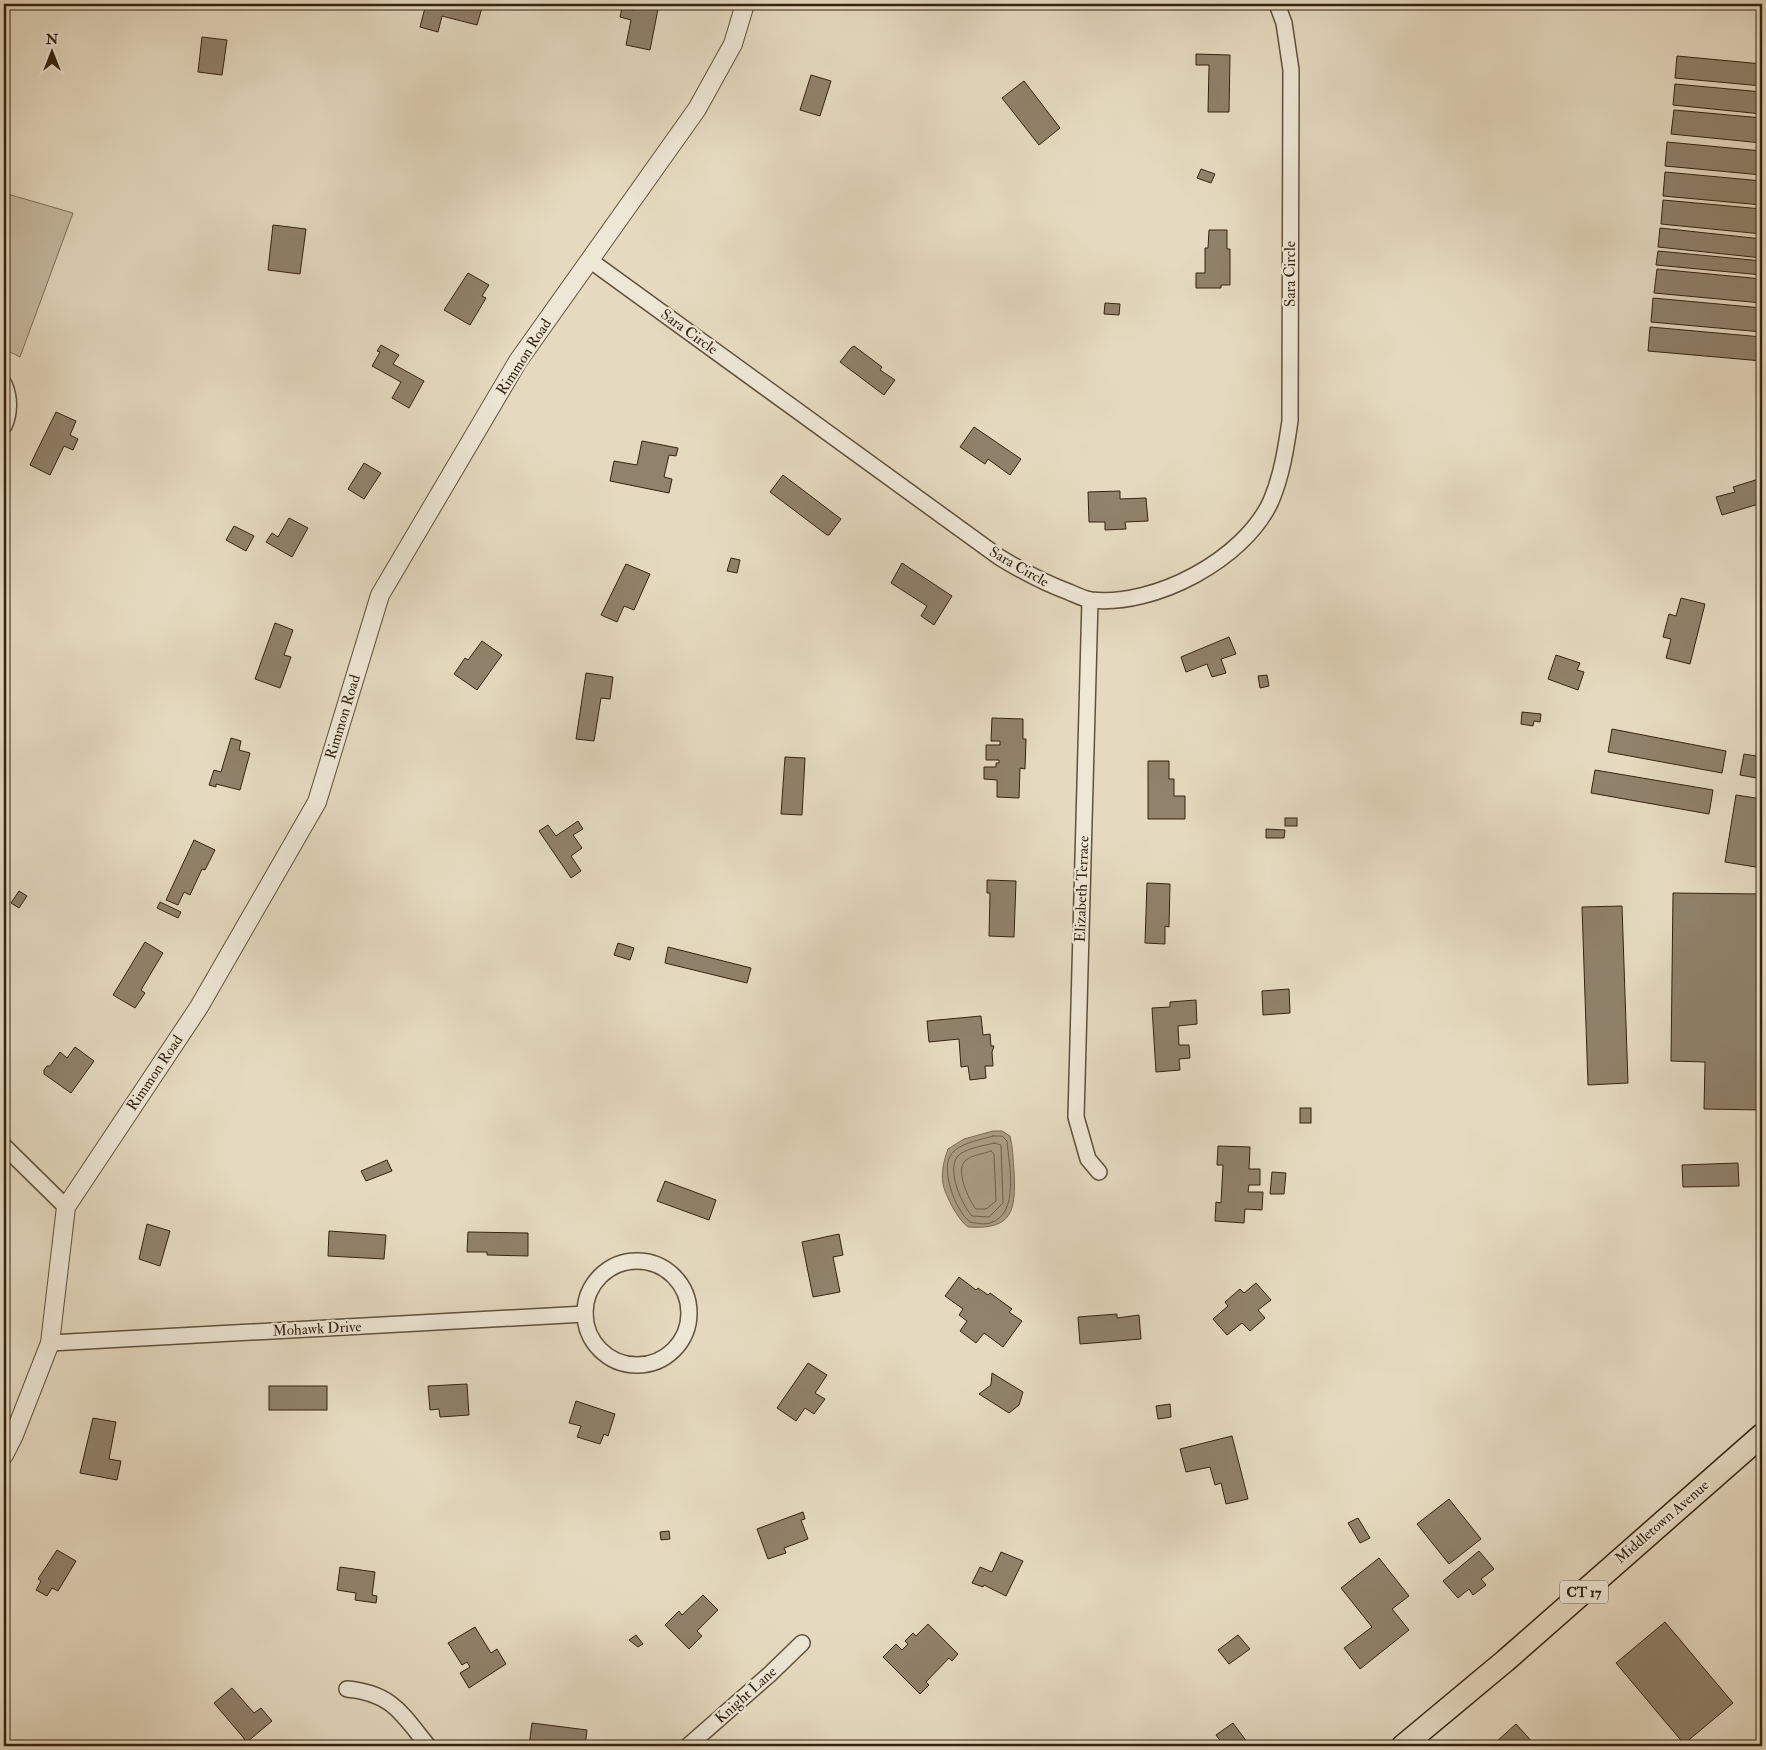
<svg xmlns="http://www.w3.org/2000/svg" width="1766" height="1750" viewBox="0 0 1766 1750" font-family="'IM FELL Double Pica',serif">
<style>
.green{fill:#c7bba2;stroke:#7e6f58}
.water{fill:#a99c84;stroke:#7a6c55}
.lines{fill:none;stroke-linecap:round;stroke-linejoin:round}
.shore{stroke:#6e604a;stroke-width:1}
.building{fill:#90826b;stroke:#34230f}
.minor-casing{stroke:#60513b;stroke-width:18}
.tertiary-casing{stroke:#60513b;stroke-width:20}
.primary-casing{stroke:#34230f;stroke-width:25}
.minor{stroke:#eee7d6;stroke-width:15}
.tertiary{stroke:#eee7d6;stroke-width:18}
.primary{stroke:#e5dac0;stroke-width:22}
.labels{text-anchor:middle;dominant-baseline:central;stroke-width:4.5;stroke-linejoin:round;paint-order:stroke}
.shield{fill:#eee7d6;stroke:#6c5e4b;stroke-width:1}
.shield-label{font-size:14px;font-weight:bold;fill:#34230f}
.street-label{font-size:15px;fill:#34230f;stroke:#eee7d6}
</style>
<rect width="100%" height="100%" fill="#e5dac0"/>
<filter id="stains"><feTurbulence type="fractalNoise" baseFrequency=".004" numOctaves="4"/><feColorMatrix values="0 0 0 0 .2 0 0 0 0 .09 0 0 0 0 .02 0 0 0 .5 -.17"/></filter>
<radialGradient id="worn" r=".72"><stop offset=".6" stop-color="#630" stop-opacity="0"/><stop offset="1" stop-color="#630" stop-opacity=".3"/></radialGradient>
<path class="green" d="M4,193L73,213L20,357L4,349Z"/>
<path class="water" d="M993,1131H1002L1010,1136C1013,1147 1013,1160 1014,1171C1016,1211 1013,1230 968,1227C958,1220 945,1195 943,1184C941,1172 944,1160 948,1149L964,1139Z"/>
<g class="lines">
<g class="shore">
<path d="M993,1136H1002L1007,1141C1009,1165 1020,1214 990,1223C984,1225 976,1223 970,1222C956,1212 938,1166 953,1152C963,1142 981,1140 993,1136Z"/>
<path d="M994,1143L1001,1145L1003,1203L989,1217L972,1216C962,1205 947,1172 957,1157C964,1148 984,1146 994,1143Z"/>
<path d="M991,1151L994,1154L996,1201L986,1209H976C969,1201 955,1170 965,1161C971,1155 983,1154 991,1151Z"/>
</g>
</g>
<g class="building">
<path d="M426,4H483L477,25L442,16L438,32L420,27Z"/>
<path d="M636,4H659L650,50L626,45L631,20L620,17L622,8L634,10Z"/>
<path d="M202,37L227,40L222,75L198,72Z"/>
<path d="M1196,54L1230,55L1229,112H1208L1209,65H1196Z"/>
<path d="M1677,56L1762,64V86L1675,78Z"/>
<path d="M811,75L831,81L820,116L800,110Z"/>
<path d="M1024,81L1060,128L1039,145L1002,98Z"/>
<path d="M1675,84L1762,92V114L1673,105Z"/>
<path d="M1674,110L1762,118V143L1671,134Z"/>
<path d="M1667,142L1762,151V175L1665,166Z"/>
<path d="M1201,169L1215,174L1211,183L1197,178Z"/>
<path d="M1665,172L1762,181V205L1663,196Z"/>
<path d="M1663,200L1762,209V234L1661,224Z"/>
<path d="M273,225L306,229L300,274L268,270Z"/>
<path d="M1660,228L1762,239V258L1658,247Z"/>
<path d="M1209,230H1227V249H1230V285H1221V288H1196V273H1205V248H1208Z"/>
<path d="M1658,251L1762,261V275L1656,265Z"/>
<path d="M1657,269L1762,279V303L1654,293Z"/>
<path d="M468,273L489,285L482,296L486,298L470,325L444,310Z"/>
<path d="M1653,298L1762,308V332L1651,322Z"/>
<path d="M1105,303L1120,304L1119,315L1104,314Z"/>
<path d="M1650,327L1762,337V361L1648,351Z"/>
<path d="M381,345L399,355L393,364L424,381L409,408L392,398L401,382L372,366L380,352L377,351Z"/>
<path d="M854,346L882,367L880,370L895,380L884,395L840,362L851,348Z"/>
<path d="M56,412L76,421L70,435L78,439L73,450L64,446L50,475L30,465Z"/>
<path d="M974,427L1021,459L1010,475L988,459L985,464L960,447Z"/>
<path d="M642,441L678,448L676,456L669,455L664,477L672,479L669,493L610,481L614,461L637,465Z"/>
<path d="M364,463L381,473L364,499L348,489Z"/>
<path d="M783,475L841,519L829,535H827L770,492Z"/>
<path d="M1762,478V503L1722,515L1716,497L1735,492L1733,487Z"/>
<path d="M1120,491V499L1146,498L1148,521L1125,522L1126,529L1105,530V522H1089L1088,492Z"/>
<path d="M289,518L308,528L292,557L266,542L272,533L278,537Z"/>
<path d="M234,526L254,536L246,551L226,540Z"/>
<path d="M731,558L740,560L737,573L727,571Z"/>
<path d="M902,563L952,596L934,625L921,616L927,606L891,583Z"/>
<path d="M626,564L650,574L634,610L624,606L617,622L601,615Z"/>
<path d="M1681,598L1705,604L1690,664L1666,658L1671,639L1663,637L1669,614L1676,616Z"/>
<path d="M275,623L293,630L284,655L291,657L280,688L255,679Z"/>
<path d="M1229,637L1236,654L1221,659L1226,673L1212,677L1207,664L1186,672L1181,657Z"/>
<path d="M482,641L502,655L477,690L454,674L465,658L468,660Z"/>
<path d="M1556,655L1580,663L1577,670L1584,672L1578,690L1548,679Z"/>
<path d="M586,673L613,677L610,699L601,698L594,741L576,739Z"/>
<path d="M1267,675L1269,686L1260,688L1258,676Z"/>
<path d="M1522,712L1541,714L1540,722L1534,721L1533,726L1521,724Z"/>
<path d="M992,718L1023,719V739H1026L1025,769L1020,768L1019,798L997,797V780L984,779V767H996V763H999V760H986V745H1000V741H991Z"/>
<path d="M1760,727L1762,728V779L1740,775L1744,754L1756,756Z"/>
<path d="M1612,729L1726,751L1722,773L1608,752Z"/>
<path d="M231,738L241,741L239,750L250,753L240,790L216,784V787L209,785L214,770L221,772Z"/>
<path d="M785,757L805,758L802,815L781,814Z"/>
<path d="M1148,761H1169V779H1174V796H1185V819H1148Z"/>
<path d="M1595,770L1713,790L1709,814L1591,793Z"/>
<path d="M1736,795L1762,799V868L1725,862Z"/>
<rect x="1285" y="818" width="12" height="8"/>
<path d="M578,821L583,829L573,835L582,848L571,856L581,871L571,878L539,831L548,825L556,836Z"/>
<path d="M1266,829L1285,830L1284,838H1266Z"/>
<path d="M194,840L215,850L205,870L202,869L190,895L184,892L178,905L166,900Z"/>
<path d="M987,880L1016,881L1014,937L989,936L990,893H987Z"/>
<path d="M1147,883L1170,884L1169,927L1165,926V944L1145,943Z"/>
<path d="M19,891L27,896L19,908L11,903Z"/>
<path d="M1673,893L1762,894V1110L1704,1109L1705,1062L1671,1061Z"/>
<path d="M160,902L181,912L178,918L157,908Z"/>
<path d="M1622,906L1628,1083L1588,1085L1582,907Z"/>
<path d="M145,942L163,953L141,990L145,993L135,1008L113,995Z"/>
<path d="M618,943L634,948L630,960L614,955Z"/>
<path d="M668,947L751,968L747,983L665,963Z"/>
<path d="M1289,989L1290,1013L1263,1015L1262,991Z"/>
<path d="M1196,1000L1197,1024L1178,1026L1179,1045H1189L1190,1058L1179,1059L1180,1070L1156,1072L1152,1008L1170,1007V1002Z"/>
<path d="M981,1016L983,1035L990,1034L991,1046H994L992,1052L993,1066H985L986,1078L970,1080L968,1066L961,1067L959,1039L929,1042L927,1021Z"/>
<path d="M75,1047L94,1061L71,1093L44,1074V1070L47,1066H50L60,1052L67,1058Z"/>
<rect x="1300" y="1108" width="11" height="15"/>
<path d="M1218,1146L1250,1147L1249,1169H1260V1185H1249L1248,1192H1263L1262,1210L1245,1209L1244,1223L1215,1221L1216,1202L1221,1203L1223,1165H1217Z"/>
<path d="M387,1160L392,1171L366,1181L361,1171Z"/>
<path d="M1738,1163L1739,1186L1683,1187L1682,1165Z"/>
<path d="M1272,1172L1286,1173L1284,1194H1270Z"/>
<path d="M665,1181L716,1200L709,1220L657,1201Z"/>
<path d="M147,1224L170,1231L160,1266L139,1259Z"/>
<path d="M329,1231L386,1235L384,1259L328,1256Z"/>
<path d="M468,1232L528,1233V1256L487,1255V1252H467Z"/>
<path d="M839,1234L843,1255L833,1257L840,1292L813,1297L802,1242Z"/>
<path d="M959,1277L976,1290L978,1288L988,1295L990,1293L1012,1309L1009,1312L1022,1321L1003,1347L984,1333L976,1343L960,1331L967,1321L959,1315L963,1309L945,1296Z"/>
<path d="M1256,1283L1271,1300L1258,1310L1265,1318L1250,1331L1242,1323L1227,1335L1213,1319L1228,1306L1225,1302L1240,1289L1244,1293Z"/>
<path d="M1117,1314V1318L1139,1315L1141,1339L1080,1344L1078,1317Z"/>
<path d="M808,1363L827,1375L815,1393L825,1399L814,1414L805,1408L796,1421L777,1408Z"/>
<path d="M992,1373L1023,1392L1019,1405L1009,1413L979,1394L991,1385Z"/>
<path d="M467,1384L469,1415L440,1417L439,1409L430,1410L428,1386Z"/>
<rect x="269" y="1386" width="58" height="24"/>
<path d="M576,1401L615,1414L608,1436L604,1434L600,1444L577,1437L581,1426L569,1423Z"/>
<path d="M1170,1404L1171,1417L1158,1419L1156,1406Z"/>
<path d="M93,1418L116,1422L109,1459L121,1461L117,1480L80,1473Z"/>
<path d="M1232,1436L1248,1499L1226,1504L1221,1483L1215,1485L1210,1467L1186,1472L1180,1449Z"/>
<path d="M1449,1499L1481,1539L1449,1564L1417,1524Z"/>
<path d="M803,1512L805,1519L801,1520L808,1539L784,1548L786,1553L768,1559L757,1529Z"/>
<path d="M1358,1518L1370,1538L1360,1543L1348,1523Z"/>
<path d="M669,1531L670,1539L661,1540L660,1532Z"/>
<path d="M57,1550L76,1561L58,1591L52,1588L47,1596L36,1590L41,1581L38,1579Z"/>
<path d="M1479,1551L1494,1569L1481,1579L1486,1585L1473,1595L1469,1589L1458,1598L1443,1581Z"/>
<path d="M1001,1552L1023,1561L1006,1596L984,1585L983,1587L972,1583L980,1567L992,1572Z"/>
<path d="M1379,1558L1409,1596L1392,1609L1409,1630L1360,1669L1344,1648L1372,1627L1341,1588Z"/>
<path d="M340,1567L375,1572L372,1595L377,1596L376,1603L355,1600L356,1593L337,1590Z"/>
<path d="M703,1595L718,1610L697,1631L702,1636L689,1649L665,1625L679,1611L682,1615Z"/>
<path d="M1665,1622L1733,1703L1684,1744L1616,1663Z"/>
<path d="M928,1624L958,1654L952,1661L949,1658L926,1682L929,1685L920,1694L883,1657L896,1644L902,1650L908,1644L905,1641L913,1633L916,1636Z"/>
<path d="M475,1627L491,1653L497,1649L506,1664L469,1688L460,1673L470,1667L467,1662L462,1665L448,1643Z"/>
<path d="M636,1635L643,1644L638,1647L629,1640Z"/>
<path d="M1238,1635L1250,1649L1229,1664L1218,1650Z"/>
<path d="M232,1688L254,1713L261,1708L272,1721L247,1742L214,1703Z"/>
<path d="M532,1723L587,1730L585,1746H529Z"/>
<path d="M1233,1723L1250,1746H1224L1216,1735Z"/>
<path d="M1516,1724L1534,1744L1531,1746H1500L1496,1742Z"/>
</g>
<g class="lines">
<defs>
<g id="minor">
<path d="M591,261L999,557C1022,571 1044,583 1069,592C1076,595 1084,599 1091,600C1154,607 1244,560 1271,501C1282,475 1286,448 1290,421L1291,70L1284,23L1277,4"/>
<path d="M4,384C10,397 10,413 4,426"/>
<path d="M1090,600L1076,1117L1088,1159L1099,1172"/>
<path d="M4,1146L66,1207"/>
<circle cx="637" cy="1313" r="52"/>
<path d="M50,1343L585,1314"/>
<path d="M347,1689C392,1693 402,1714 428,1746"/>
<path d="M688,1746L770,1674L802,1643"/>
</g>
<path id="tertiary" d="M4,1455L14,1435L50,1343L66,1207L199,1007L317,802L380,595L518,361L697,109L733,44L745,4"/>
<path id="primary" d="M1403,1746L1505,1661L1762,1435"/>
</defs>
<use href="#minor" class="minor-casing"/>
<use href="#tertiary" class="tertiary-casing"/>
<use href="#primary" class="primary-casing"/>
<use href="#minor" class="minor"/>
<use href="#tertiary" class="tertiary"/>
<use href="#primary" class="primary"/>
</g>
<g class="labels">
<rect class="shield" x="1560" y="1580.5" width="48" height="23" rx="4"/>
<g class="shield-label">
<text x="1584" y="1592">CT 17</text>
</g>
<g class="street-label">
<text transform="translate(1290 274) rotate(-90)">Sara Circle</text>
<text transform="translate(689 332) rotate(36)">Sara Circle</text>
<text transform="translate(524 357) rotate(-57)">Rimmon Road</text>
<text transform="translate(1019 567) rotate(30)">Sara Circle</text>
<text transform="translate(343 717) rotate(-73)">Rimmon Road</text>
<text transform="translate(1082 889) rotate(-88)">Elizabeth Terrace</text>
<text transform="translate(155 1073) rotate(-56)">Rimmon Road</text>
<text transform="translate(317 1329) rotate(-3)">Mohawk Drive</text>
<text transform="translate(1662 1522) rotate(-41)">Middletown Avenue</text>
<text transform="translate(746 1695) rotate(-42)">Knight Lane</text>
</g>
</g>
<rect width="1766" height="1750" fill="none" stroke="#e5dac0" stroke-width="20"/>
<rect x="5" y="5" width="1756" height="1740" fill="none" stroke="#34230f" stroke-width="2.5"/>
<rect x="10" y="10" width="1746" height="1730" fill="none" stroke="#34230f"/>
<g transform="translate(52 52)" stroke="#eee7d6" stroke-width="4" paint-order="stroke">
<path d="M0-4L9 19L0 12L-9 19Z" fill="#34230f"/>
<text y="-8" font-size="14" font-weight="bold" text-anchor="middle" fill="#34230f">N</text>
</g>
<rect width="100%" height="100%" filter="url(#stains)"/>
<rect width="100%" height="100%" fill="url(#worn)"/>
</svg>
